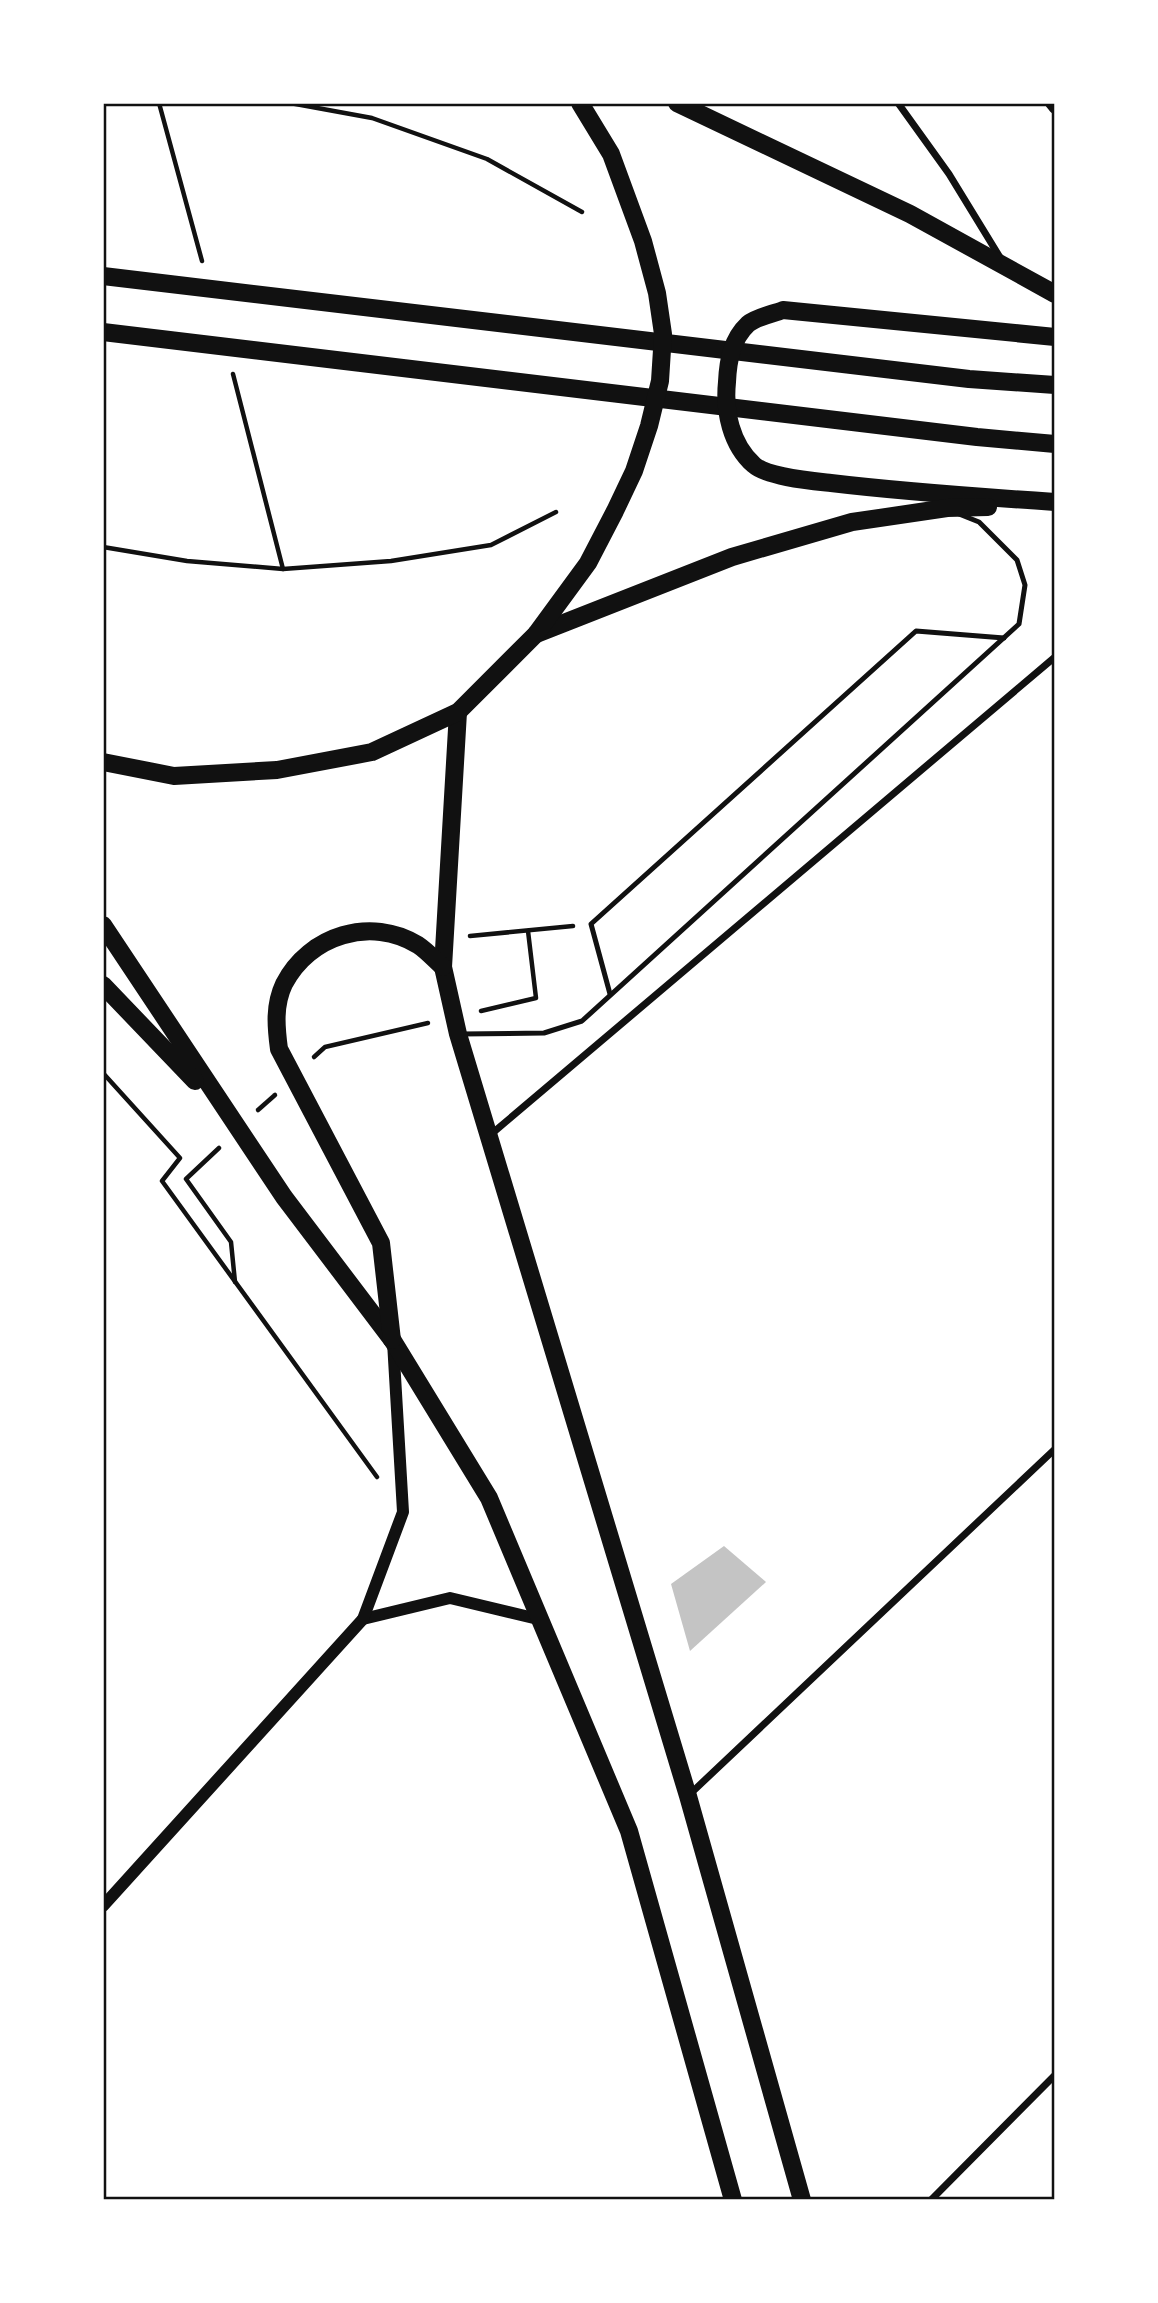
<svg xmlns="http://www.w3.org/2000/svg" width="1158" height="2303" viewBox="0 0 1158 2303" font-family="Inter,sans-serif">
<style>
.building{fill:#c4c4c4}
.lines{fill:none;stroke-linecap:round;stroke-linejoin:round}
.path{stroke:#111;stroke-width:4.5}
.service{stroke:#111;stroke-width:5}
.minor{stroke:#111;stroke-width:7}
.tertiary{stroke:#111;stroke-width:12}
.primary{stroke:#111;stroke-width:18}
.neatline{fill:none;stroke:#111;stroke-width:2.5}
</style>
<rect width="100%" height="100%" fill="#fff"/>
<path class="building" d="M724,1546L766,1582L690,1651L671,1584Z"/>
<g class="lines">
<g class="path">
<path d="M159,103L202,261"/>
<path d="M290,103L372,118L487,159L582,212"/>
<path d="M233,374L283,569"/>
<path d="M103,547L187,561L283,569L391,561L491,545L556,512"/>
<path d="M470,936L573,926"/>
<path d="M481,1011L536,998L528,931"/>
<path d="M314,1057L325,1047L428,1023"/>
<path d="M103,1073L180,1158L162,1181L377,1477"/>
<path d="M258,1110L275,1095"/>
<path d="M219,1148L186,1179L231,1242L235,1282"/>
</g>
<g class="service">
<path d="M610,994L591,924L916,631L1004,638"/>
<path d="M461,1034L544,1033L582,1021L1019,624L1025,585L1017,560L979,522L959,514"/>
</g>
<g class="minor">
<path d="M898,103L949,174L1001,259"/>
<path d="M489,1136L1055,657"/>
<path d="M689,1795L1055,1449"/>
<path d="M931,2200L1055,2075"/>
</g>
<g class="tertiary">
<path d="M1051,103L1055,108"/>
<path d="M363,1619L450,1598L542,1620"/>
<path d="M103,1906L363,1619L403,1512L393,1342"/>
</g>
<g class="primary">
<path d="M677,103L910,214L1055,294"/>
<path d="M103,276L969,379L1055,385"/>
<path d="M103,332L977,437L1055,444"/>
<path d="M1055,337L783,310C773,314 756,317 748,324C732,339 728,360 727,382C724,411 731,445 754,465C767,477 813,481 831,483C906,492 980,497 1055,502"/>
<path d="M536,634L732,557L852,522L947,508L988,507"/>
<path d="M458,712L443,967L458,1034L688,1796L802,2200"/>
<path d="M103,762L174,776L277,770L372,752L458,712L536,634L588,563L615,511L634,471L649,426L660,381L663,334L657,293L643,241L611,154L580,103"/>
<path d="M103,925L284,1197L393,1341L489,1498L629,1831L733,2200"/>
<path d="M103,985L195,1081"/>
<path d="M392,1340L381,1243L279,1049C276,1027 274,1005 284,984C309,935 371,916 418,945C427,951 435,960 443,967"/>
</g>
</g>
<rect width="1158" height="2303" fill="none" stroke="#ffffff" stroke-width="210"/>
<rect x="105" y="105" width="948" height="2093" class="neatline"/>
</svg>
